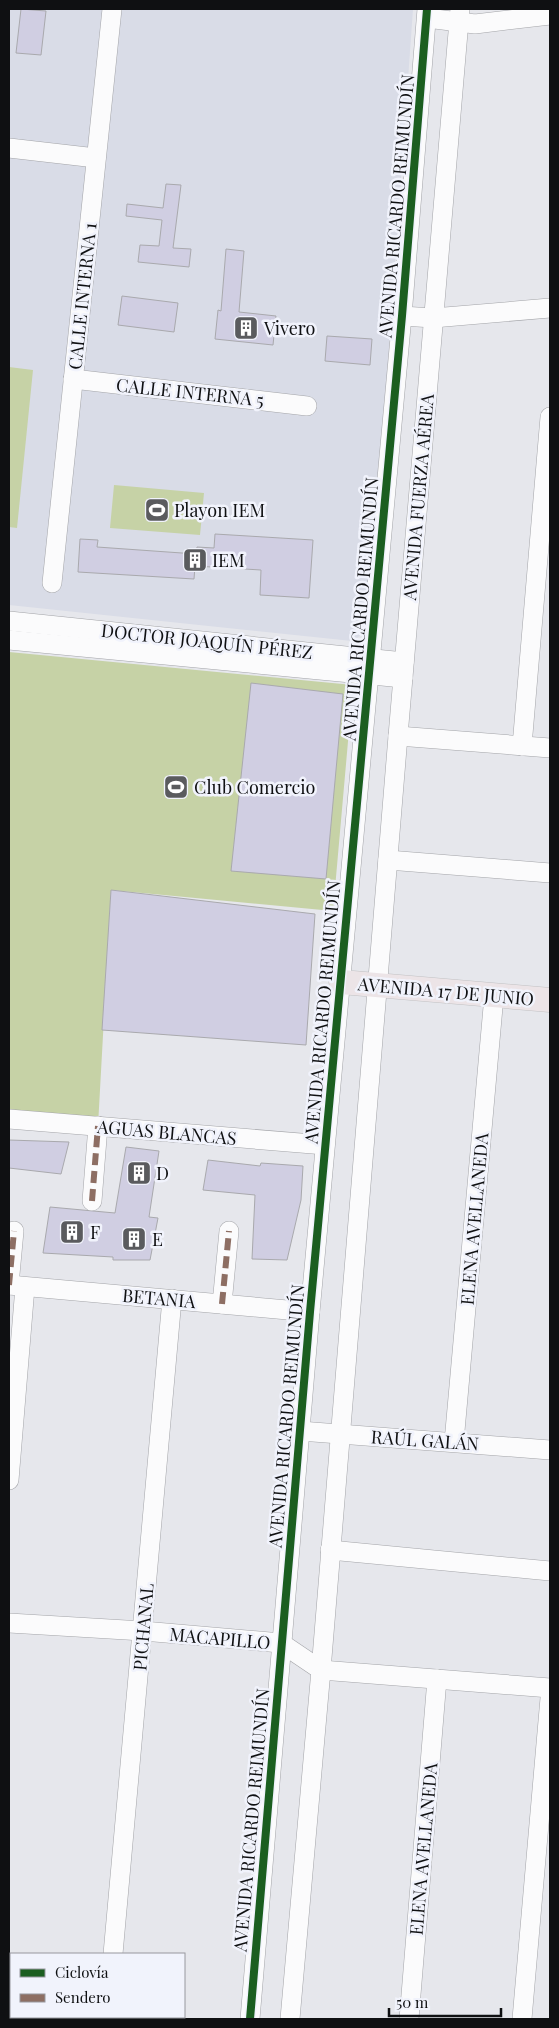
<svg xmlns="http://www.w3.org/2000/svg" width="559" height="2028" viewBox="0 0 559 2028" font-family="'Playfair Display',serif">
<style>
.built{fill:#d9dce7}
.green{fill:#c6d2a6}
.building{fill:#d0cee2;stroke:#a9a9ad}
.lines{fill:none;stroke-linecap:round;stroke-linejoin:round}
.minor-casing{stroke:#a3a4a8;stroke-width:20}
.major-casing{stroke:#c2c2c4;stroke-width:25}
.minor{stroke:#fbfbfc;stroke-width:19}
.major{stroke:#ece4e7;stroke-width:24}
.quiet{stroke:#8d6e63;stroke-width:6;stroke-dasharray:12 6;stroke-linecap:butt}
.cycleway-casing{stroke:#f1f3fc;stroke-width:11}
.cycleway{stroke:#1b5e20;stroke-width:8}
.labels{text-anchor:middle;dominant-baseline:central;stroke-width:5;stroke-linejoin:round;paint-order:stroke}
.street-label{font-size:18px;fill:#0f1012;stroke:#f1f3fc}
.poi-label{font-size:18px;fill:#0f1012;stroke:#f1f3fc;text-anchor:start}
</style>
<rect width="100%" height="100%" fill="#e6e7ec"/>
<path class="built" d="M9,9H413L369,630L352,641L9,605Z"/>
<g class="green">
<path d="M9,367L33,370L17,528L9,527Z"/>
<path d="M114,485L204,493L200,535L110,528Z"/>
<path d="M9,652L353,685L333,911L111,890L98,1126L9,1119Z"/>
</g>
<g class="building">
<path d="M21,9L46,11L41,55L16,53Z"/>
<path d="M166,184L181,185L173,248L191,249L189,267L138,262L140,245L159,246L162,220L126,216L127,204L163,208Z"/>
<path d="M226,249L244,251L239,312L276,316L273,345L215,339L218,310L221,311Z"/>
<path d="M122,296L178,303L174,332L118,325Z"/>
<path d="M327,336L372,339L370,365L325,361Z"/>
<path d="M215,534L313,540L309,598L260,595L261,570L195,566L194,579L78,572L80,539L98,540L97,547L196,554L197,547L214,548Z"/>
<path d="M251,683L343,694L326,879L231,871Z"/>
<path d="M111,890L315,914L306,1045L102,1030Z"/>
<path d="M9,1140L69,1142L61,1174L9,1168Z"/>
<path d="M126,1147L159,1151L149,1217L158,1218L150,1260H113V1257L43,1253L50,1207L115,1213Z"/>
<path d="M208,1160L260,1166L261,1163L303,1166L301,1200L287,1260L252,1259L255,1195L203,1190Z"/>
</g>
<g class="lines">
<defs>
<g id="minor">
<path d="M427,18L475,24L550,15"/>
<path d="M9,148L96,158"/>
<path d="M402,316L433,318L550,308"/>
<path d="M73,379L307,406"/>
<path d="M52,583L112,9"/>
<path d="M9,621L404,662"/>
<path d="M9,640L403,678"/>
<path d="M398,736L550,748"/>
<path d="M522,746L550,417"/>
<path d="M388,860L550,873"/>
<path d="M9,1119L325,1145"/>
<path d="M92,1201L98,1126"/>
<path d="M9,1285L310,1312"/>
<path d="M9,1285L14,1231"/>
<path d="M222,1304L229,1231"/>
<path d="M300,1431L550,1450"/>
<path d="M454,1442L494,996"/>
<path d="M9,1480L25,1287"/>
<path d="M330,1550L550,1571"/>
<path d="M9,1623L143,1631L281,1643L321,1670L550,1688"/>
<path d="M113,1954L172,1299"/>
<path d="M9,2013L11,2014"/>
<path d="M25,2017L35,2019"/>
<path d="M106,2019L107,2017"/>
<path d="M250,2019L310,1312L402,316L427,9"/>
<path d="M290,2019L321,1670L398,736L460,9"/>
<path d="M409,2019L437,1679"/>
<path d="M522,2019L550,1698"/>
</g>
<path id="major" d="M341,982L550,1000"/>
</defs>
<use href="#minor" class="minor-casing"/>
<use href="#major" class="major-casing"/>
<use href="#minor" class="minor"/>
<use href="#major" class="major"/>
<g class="quiet">
<path d="M92,1201L98,1126"/>
<path d="M9,1285L14,1231"/>
<path d="M222,1304L229,1231"/>
</g>
<defs>
<path id="cycleway" d="M250,2019L310,1312L402,316L427,9"/>
</defs>
<use href="#cycleway" class="cycleway-casing"/>
<use href="#cycleway" class="cycleway"/>
</g>
<defs>
<symbol id="building-square" viewBox="-11 -11 22 22"><rect x="-9" y="-9" width="18" height="18" rx="4" fill="#5a5b5e" stroke="#f1f3fc"/><path d="M-4-6H4V6H1V3H-1V6H-4ZM-2.5-4.3h1.7v1.8h-1.7ZM.8-4.3h1.7v1.8H.8ZM-2.5-1h1.7V.8h-1.7ZM.8-1h1.7V.8H.8Z" fill="#fff"/></symbol>
<symbol id="stadium-square" viewBox="-11 -11 22 22"><rect x="-9" y="-9" width="18" height="18" rx="4" fill="#5a5b5e" stroke="#f1f3fc"/><path d="M0-5a6.5 5 0 1 0 0 10a6.5 5 0 1 0 0-10ZM-3.5-1.8h7v3.6h-7Z" fill="#fff"/></symbol>
</defs>
<g fill-rule="evenodd">
<use href="#building-square" x="232" y="314" width="28" height="28"/>
<use href="#stadium-square" x="143" y="496" width="28" height="28"/>
<use href="#building-square" x="181" y="546" width="28" height="28"/>
<use href="#stadium-square" x="162" y="773" width="28" height="28"/>
<use href="#building-square" x="125" y="1159" width="28" height="28"/>
<use href="#building-square" x="58" y="1218" width="28" height="28"/>
<use href="#building-square" x="120" y="1225" width="28" height="28"/>
</g>
<g class="labels">
<g class="street-label">
<text transform="translate(396 206) rotate(-85)">AVENIDA RICARDO REIMUNDÍN</text>
<text transform="translate(82 296) rotate(-84)">CALLE INTERNA 1</text>
<text transform="translate(190 392) rotate(6)">CALLE INTERNA 5</text>
<text transform="translate(418 497) rotate(-85)">AVENIDA FUERZA AÉREA</text>
<text transform="translate(360 609) rotate(-85)">AVENIDA RICARDO REIMUNDÍN</text>
<text transform="translate(207 641) rotate(6)">DOCTOR JOAQUÍN PÉREZ</text>
<text transform="translate(446 991) rotate(5)">AVENIDA 17 DE JUNIO</text>
<text transform="translate(322 1012) rotate(-85)">AVENIDA RICARDO REIMUNDÍN</text>
<text transform="translate(167 1132) rotate(5)">AGUAS BLANCAS</text>
<text transform="translate(474 1219) rotate(-85)">ELENA AVELLANEDA</text>
<text transform="translate(159 1298) rotate(5)">BETANIA</text>
<text transform="translate(286 1416) rotate(-85)">AVENIDA RICARDO REIMUNDÍN</text>
<text transform="translate(425 1440) rotate(4)">RAÚL GALÁN</text>
<text transform="translate(143 1627) rotate(-85)">PICHANAL</text>
<text transform="translate(220 1638) rotate(5)">MACAPILLO</text>
<text transform="translate(251 1820) rotate(-85)">AVENIDA RICARDO REIMUNDÍN</text>
<text transform="translate(423 1849) rotate(-85)">ELENA AVELLANEDA</text>
</g>
<g class="poi-label">
<text x="264" y="328">Vivero</text>
<text x="174" y="510">Playon IEM</text>
<text x="212" y="560">IEM</text>
<text x="194" y="787">Club Comercio</text>
<text x="156" y="1173">D</text>
<text x="90" y="1232">F</text>
<text x="152" y="1239">E</text>
</g>
</g>
<rect width="559" height="2028" fill="none" stroke="#0f1012" stroke-width="20"/>
<rect x="10" y="1953" width="175" height="65" fill="#f1f3fc" stroke="#97989e"/>
<rect x="20" y="1969" width="25" height="8" fill="#1b5e20" stroke="#97989e"/>
<text x="55" y="1978" font-size="15" fill="#0f1012">Ciclovía</text>
<rect x="20" y="1994" width="25" height="8" fill="#8d6e63" stroke="#97989e"/>
<text x="55" y="2003" font-size="15" fill="#0f1012">Sendero</text>
<path d="M389 2008v8h112v-8" fill="none" stroke="#0f1012" stroke-width="2.5"/>
<text x="396" y="2008" font-size="15" fill="#0f1012" stroke="#f1f3fc" stroke-width="4" paint-order="stroke">50 m</text>
</svg>
